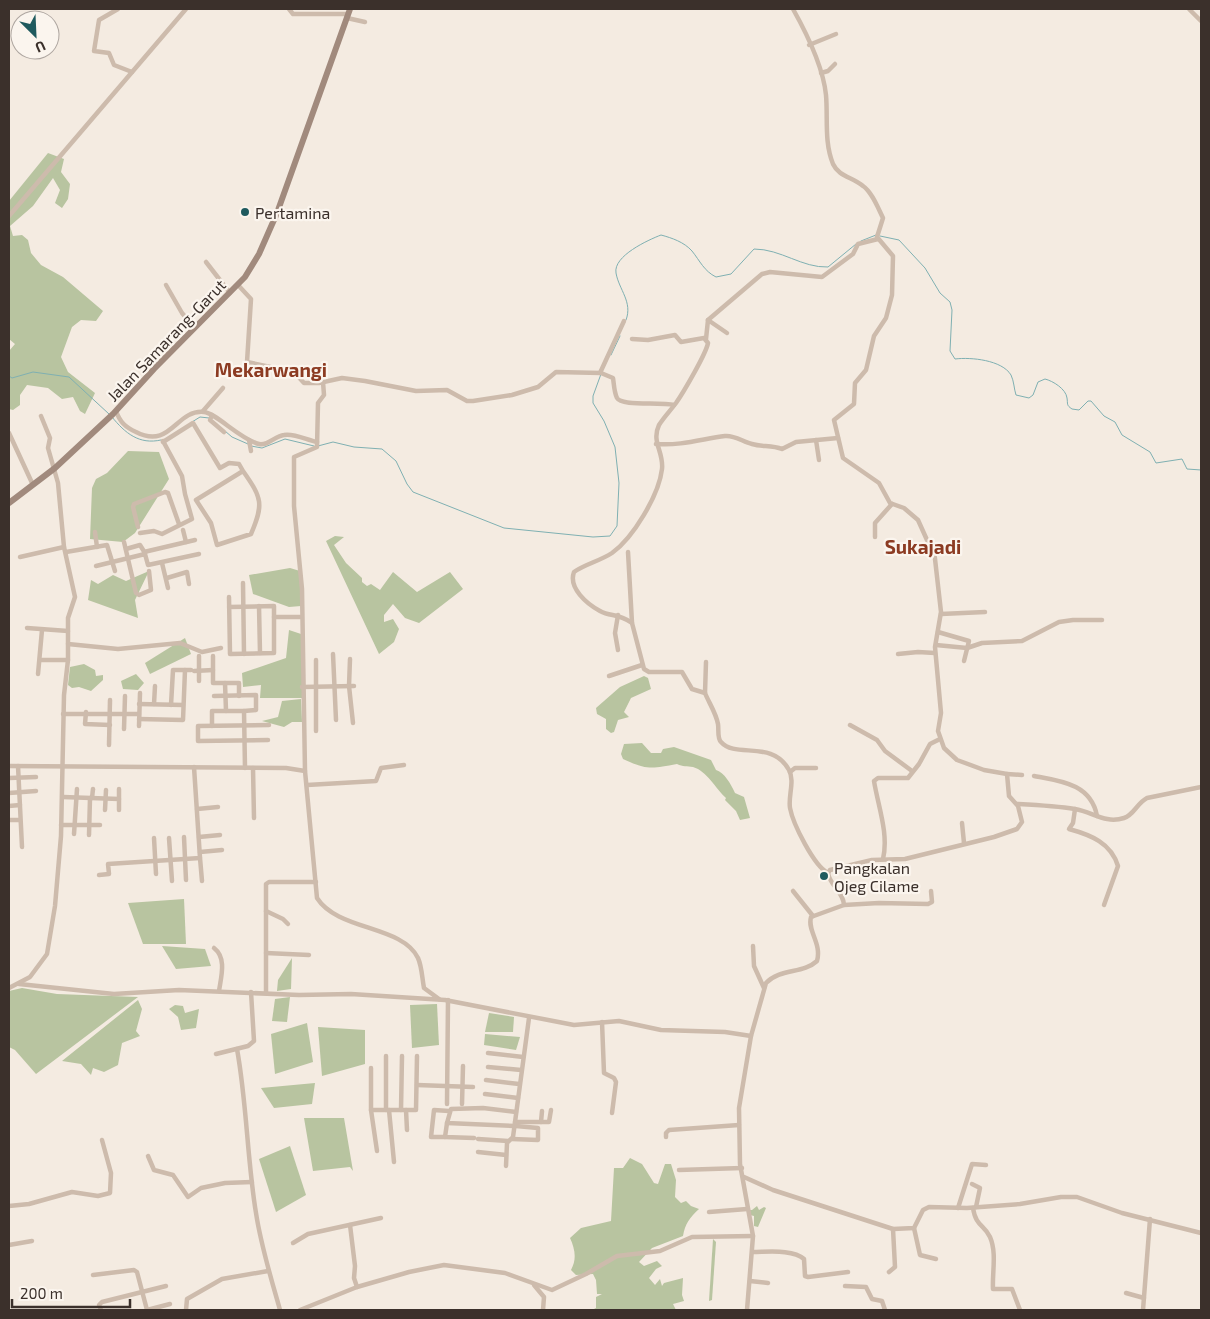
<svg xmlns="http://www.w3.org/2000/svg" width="1210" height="1319" viewBox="0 0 1210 1319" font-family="'Exo 2',sans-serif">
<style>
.green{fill:#b8c4a0}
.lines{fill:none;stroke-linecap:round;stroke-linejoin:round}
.stream{stroke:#7fb0b2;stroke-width:1}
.minor{stroke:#cdbbac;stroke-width:4.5}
.secondary{stroke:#a18a7d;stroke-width:6}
.poi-dot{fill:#1f5a5e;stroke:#fbf5ee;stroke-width:2}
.labels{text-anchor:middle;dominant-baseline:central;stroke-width:4.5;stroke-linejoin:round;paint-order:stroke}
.poi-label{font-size:16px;fill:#3b302b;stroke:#fbf5ee;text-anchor:start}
.street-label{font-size:16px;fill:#3b302b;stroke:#fbf5ee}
.quarter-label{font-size:19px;font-weight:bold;fill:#8c3b22;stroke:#fbf5ee}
</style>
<rect width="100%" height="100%" fill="#f4ebe1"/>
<g class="green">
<path d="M48,153L64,159L61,172L70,184L68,199L62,208L55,203L60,190L53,178L33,206L10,226L13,236L22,235L28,240L31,253L41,265L63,277L103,311L96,321L81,320L72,327L61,357L68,372L95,393L85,414L80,411L73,397L62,399L48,388L27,385L20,395V405L13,410L9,409V351L15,344L9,339V201Z"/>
<path d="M128,451L159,452L169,479L135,533L123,542L90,539L92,488L96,479L107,473Z"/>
<path d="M335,536L344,537L334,545L346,563L362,578V582L367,586L371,584L380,590L393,572L417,592L450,572L463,589L419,623L405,618L393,604L384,615V622L393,619L399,629L394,642L379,654L326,541Z"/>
<path d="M290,568L300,571L301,606L289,607L253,594L249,575Z"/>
<path d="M149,571L135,600L138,618L88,600L91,580L98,584L113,575L126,581Z"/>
<path d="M289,630L301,634L303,698H260L261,685L243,687L242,673L286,658Z"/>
<path d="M185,638L191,654L150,674L145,663Z"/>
<path d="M84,664L95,670L96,676L103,675V680L91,691L79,687L72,688L68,685L70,667Z"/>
<path d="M136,674L144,683L138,690L123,689L121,681Z"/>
<path d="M644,676L648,678L651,689L631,698L624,712L629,717L618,720L614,732L611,733L606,729V719L597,714L596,708L620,687Z"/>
<path d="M301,699L302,722H292L284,727L262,721L278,717L282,701Z"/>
<path d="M642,743L651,753H661L663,749L674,747L711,760L716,770C724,772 731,784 735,793L744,797L750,818L740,820L736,811L725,800L726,798C715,788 707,771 693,767C687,766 683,767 677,764C651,769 647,770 623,759L621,754L624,744Z"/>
<path d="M184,899L186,944H143L128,903Z"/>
<path d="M162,946L205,949L211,966L176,969Z"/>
<path d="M292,958L291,989L277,991L278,980Z"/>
<path d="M22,988L57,994L138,997L36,1074L15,1050L9,1047V991Z"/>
<path d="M290,997L287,1022L272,1021L275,999Z"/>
<path d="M138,1000L142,1009L136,1031L140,1036L122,1043L118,1065L104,1072L93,1068L91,1075L81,1064L62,1061Z"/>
<path d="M437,1004L439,1045L412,1048L410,1005Z"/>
<path d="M175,1005L183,1006L185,1013L199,1009L196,1028L181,1030L178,1017L169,1009Z"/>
<path d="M489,1013L514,1017L513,1032H485Z"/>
<path d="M307,1023L313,1062L275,1074L271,1034Z"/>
<path d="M318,1027L365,1030V1064L322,1076Z"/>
<path d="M485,1034L520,1037L516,1050L484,1045Z"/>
<path d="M315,1083L312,1104L274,1108L261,1088Z"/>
<path d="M304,1118H344L353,1171L350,1167L313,1171Z"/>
<path d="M290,1146L306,1195L276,1212L259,1159Z"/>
<path d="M630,1158L642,1164L654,1183L658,1184L665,1164H671L676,1180L675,1197L681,1203L686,1201L691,1206L699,1209C690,1217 685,1224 683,1236L652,1248L639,1262L644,1266L657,1261L662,1266L656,1269L649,1278L655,1285L660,1279L662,1286L664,1283L683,1278L682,1295L684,1301L673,1304L676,1310H592L596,1308V1297L602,1294H597L596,1280L593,1274L576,1275L571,1270C577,1259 575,1249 570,1238L581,1228L611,1221L614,1168H623Z"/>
<path d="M757,1206L759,1210L764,1207L766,1208L758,1227L754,1226V1216L750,1215L749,1210H752Z"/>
<path d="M713,1239L716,1242L712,1300L709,1301Z"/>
</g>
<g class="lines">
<g class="stream">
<path d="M880,236L899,240L925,268L940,293L950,302L952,310L950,351L955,359C971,357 1002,360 1011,375C1014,381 1014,389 1016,395L1029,398L1033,395L1038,382L1045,379C1053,381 1066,389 1067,398C1068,404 1066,405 1072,409L1079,410L1088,401H1091L1104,416L1115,422L1122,435L1150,452L1156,463L1182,459L1187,469L1201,470"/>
<path d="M861,241L876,235"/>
<path d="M626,320C633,302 619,290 616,273C613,256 648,240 661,235C672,238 684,242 692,251C700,261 704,271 716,277L731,274L754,249C781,249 802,268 828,267L856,244"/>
<path d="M611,355L620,336"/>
<path d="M9,376L12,378L33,372L69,377L109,414"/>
<path d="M112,417C125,433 139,445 161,440"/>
<path d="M192,422L200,417L209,418"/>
<path d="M225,431L232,437L248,444"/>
<path d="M251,446L262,448L285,439L314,446"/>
<path d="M318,446L333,442L354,447L382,449L396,461L407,484L413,492L504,528L593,537L610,536L617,526L619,483L615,447L604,421L593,403V396L601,374"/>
</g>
<g class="minor">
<path d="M118,9L99,20L94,51L109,53L114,65L132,72"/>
<path d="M289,9L293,14H348"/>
<path d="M1189,9L1201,21"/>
<path d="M347,18L365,22"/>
<path d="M809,45L836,34"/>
<path d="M821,73L828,71L835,64"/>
<path d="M9,216L186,9"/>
<path d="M206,262L230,293"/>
<path d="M166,285L182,313L194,327"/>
<path d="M238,285L251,299L247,362L294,372L304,383H319L342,378L365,381L416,391L447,390L467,401H473L512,395L538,387L556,372L601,373L613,378C614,384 614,392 617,398C622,407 661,401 674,405"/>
<path d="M708,320L762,274L770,272L822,277L853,254L858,244L878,239"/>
<path d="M632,339L648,340L675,335L681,342L704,338L708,343C706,354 683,393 676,403C670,411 664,417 659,425C651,442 664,452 662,469C659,495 633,538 612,553C600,561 585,564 574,572C568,588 587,604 600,611C611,617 618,613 632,623L644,669L649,672H682L692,689L705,693C709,703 716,713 718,724C719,730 717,738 721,742C736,759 772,739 789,770C795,781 788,796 790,808C793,824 814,866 828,873"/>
<path d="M706,339L708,320L727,333"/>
<path d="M600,373L624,321"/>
<path d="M116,411C120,422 125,427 136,432C171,450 176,409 204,412C216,413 241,440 259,444C268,446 275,436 284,435C294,433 307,440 317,442"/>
<path d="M203,411L223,388"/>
<path d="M212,415L210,420L224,432"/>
<path d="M9,433L33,485"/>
<path d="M249,440L251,451"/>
<path d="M816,440L819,460"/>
<path d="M163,442L193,423L220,468L229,463L239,464L243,471L196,500L211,523L217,545L251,534C264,504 262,498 243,471"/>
<path d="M656,444C681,446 702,439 725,436C735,435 743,442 752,444C762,447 772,445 782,449L796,442L838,438"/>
<path d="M138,527L133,507L134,504L165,492L168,493L179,524"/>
<path d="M183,530L186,542"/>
<path d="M95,532L97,547"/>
<path d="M140,533L154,531L162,534L192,519L185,494L182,476L163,441"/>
<path d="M875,537V523L892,504"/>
<path d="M124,542L136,593L139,595L151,590L149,571"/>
<path d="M126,549L140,545L145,553"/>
<path d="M66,552L107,545L115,571"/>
<path d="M144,552L195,540"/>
<path d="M628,552L632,623"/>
<path d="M20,557L64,547"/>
<path d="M162,563L168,588"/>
<path d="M96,566L145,554L148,565L199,554"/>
<path d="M167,578L187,572L189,584"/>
<path d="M243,583L244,654"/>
<path d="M229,597L230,654L274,653V606L229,607"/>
<path d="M259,606L260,653"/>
<path d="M941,614L985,612"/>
<path d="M274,617H301"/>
<path d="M27,628L68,631"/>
<path d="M938,632L969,641L964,661"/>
<path d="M68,644L118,649L180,643L202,652L221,648"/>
<path d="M936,645L967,648L982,643L1022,641L1059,622L1073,620H1102"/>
<path d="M618,650L615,633L618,615"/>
<path d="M333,654L336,720"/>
<path d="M898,654L918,652L935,653"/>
<path d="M199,656V681"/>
<path d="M213,656V683H225"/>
<path d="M350,659L349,686L353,723"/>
<path d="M40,660H68"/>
<path d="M316,660V731"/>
<path d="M194,671L213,670"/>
<path d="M38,674L42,630"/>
<path d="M609,676L642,665"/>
<path d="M302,687L354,686"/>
<path d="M705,693L706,662"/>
<path d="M214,696L256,695V710L244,711"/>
<path d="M239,696V683H225L226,711H244L245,768"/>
<path d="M139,704L183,705"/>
<path d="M154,704L155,686"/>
<path d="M171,705L173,670H191"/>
<path d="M86,712L85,724L110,725"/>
<path d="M63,714H139"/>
<path d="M139,719L183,720L185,670"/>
<path d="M850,725L877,740L885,751L912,771"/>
<path d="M139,726L140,693"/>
<path d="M212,726V711H226"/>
<path d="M124,729L125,696"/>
<path d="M268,740L198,741V726L269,725"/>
<path d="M109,745L110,700"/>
<path d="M9,766L286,768L305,771L317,898C338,931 402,925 418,958C422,967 422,978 424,988L439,999"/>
<path d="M18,766L22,847"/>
<path d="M253,768L254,818"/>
<path d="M305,771L302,589L294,506V457L317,447L318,403L324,395L323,382"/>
<path d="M790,772L795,768H816"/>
<path d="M1007,774L1022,775"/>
<path d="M1034,776C1061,781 1091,784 1097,816"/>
<path d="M9,778L36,777"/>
<path d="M307,785L376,781L381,768L404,765"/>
<path d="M119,789V799"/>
<path d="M9,793L36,791"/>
<path d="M63,797L119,799V810"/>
<path d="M92,798L93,789"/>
<path d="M1017,804C1036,805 1056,806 1075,809C1093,812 1105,824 1124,818C1134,815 1137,803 1147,798L1201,787"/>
<path d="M9,806L20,805"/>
<path d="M197,809L218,807"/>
<path d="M1075,809L1073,823L1069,829C1091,835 1111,843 1118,866L1104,905"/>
<path d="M105,810L106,790"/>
<path d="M9,820H19"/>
<path d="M962,823L964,843"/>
<path d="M61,825H100"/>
<path d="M74,834L77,789"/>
<path d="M89,835L90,798"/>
<path d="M184,837L186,880"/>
<path d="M199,837L220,835"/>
<path d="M154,838L156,874"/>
<path d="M169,838L172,881"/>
<path d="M200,852L222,850"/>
<path d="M200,858L202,881"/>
<path d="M883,859C889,834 878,806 874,781L878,778H908L919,764L930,744L940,739"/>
<path d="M99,875L109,874L108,864L200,858L194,767"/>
<path d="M793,891L813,916"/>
<path d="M844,905L879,903L928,904L932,902L931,891"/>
<path d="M266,911L283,919L288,924"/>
<path d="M753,946L754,966L764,988"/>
<path d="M214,948C227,958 221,977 219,991"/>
<path d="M266,953L309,955"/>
<path d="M19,984L114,994L179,990L299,995L351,994L445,1000L574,1025L619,1021L661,1030L725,1032L751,1036"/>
<path d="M9,988L30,977L47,954L55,906L61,836L64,695L68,660V618L75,597L64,547L58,483L48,448L50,438L41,416"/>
<path d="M266,992V884L269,882H316"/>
<path d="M602,1022L604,1073L614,1078L616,1082L612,1113"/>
<path d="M237,1049C247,1104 247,1159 256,1213C261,1246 271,1278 280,1310"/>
<path d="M488,1053L523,1057"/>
<path d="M216,1054L248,1046L254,1041L251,992"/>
<path d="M488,1067L521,1070"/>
<path d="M371,1068V1110L377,1151"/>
<path d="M486,1080L519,1084"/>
<path d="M417,1085L473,1087"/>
<path d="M485,1094L518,1098"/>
<path d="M447,1104L448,1000"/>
<path d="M462,1104L463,1066"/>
<path d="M371,1110H416L417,1056"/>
<path d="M386,1110V1056"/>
<path d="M389,1110L394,1162"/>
<path d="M401,1110L402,1056"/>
<path d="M406,1110L407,1130"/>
<path d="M515,1122H549L551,1110"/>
<path d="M541,1122L542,1111"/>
<path d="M447,1123L445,1137L474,1138"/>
<path d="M515,1126L447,1123L451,1109L483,1108L516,1112"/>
<path d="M445,1137H431L434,1110L449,1111"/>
<path d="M666,1137V1133L669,1130L739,1125"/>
<path d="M478,1139L508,1141"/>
<path d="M512,1139L538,1140V1128L516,1126"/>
<path d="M478,1152L506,1155"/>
<path d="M148,1156L154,1170L173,1175L188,1197L201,1188L225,1183L252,1182"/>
<path d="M506,1166L507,1143L513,1137L529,1018"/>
<path d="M679,1170L742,1168"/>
<path d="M744,1177L773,1190L893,1229L914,1228L923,1210L929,1207L967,1208L1020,1204L1061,1197H1077L1122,1213L1201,1233"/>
<path d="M972,1184L980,1188L976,1207"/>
<path d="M9,1206L29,1204L72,1192L98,1196L110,1193L111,1173L102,1140"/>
<path d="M958,1208L972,1164L986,1165"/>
<path d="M973,1208C976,1227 984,1224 990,1237C997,1253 992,1273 993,1289H1012L1020,1310"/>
<path d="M709,1212L747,1209"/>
<path d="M350,1225L355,1266L354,1278L357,1287"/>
<path d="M914,1228L920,1255L936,1259"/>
<path d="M293,1243L308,1234L381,1218"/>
<path d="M9,1245L32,1241"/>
<path d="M753,1252C768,1252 793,1249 804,1259L805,1276L808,1277L848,1272"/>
<path d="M889,1272L895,1267L893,1229"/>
<path d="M93,1275L134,1270L137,1272L147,1310"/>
<path d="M750,1281L768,1283"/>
<path d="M534,1285L544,1297L543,1310"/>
<path d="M845,1286L866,1287L872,1299L882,1301L885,1310"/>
<path d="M1126,1293L1144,1298"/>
<path d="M101,1310L99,1305L102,1302L166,1286"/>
<path d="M147,1310L170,1304"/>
<path d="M186,1310L187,1299L222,1279L268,1271"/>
<path d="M300,1310L357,1287L409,1272L444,1265L505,1273L552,1290L586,1274L617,1256L660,1251L692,1237L753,1236"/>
<path d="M747,1310L753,1236L740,1164L739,1108L751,1036L766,983C780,968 803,974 817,961C822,943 807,931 811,917L844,905C843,891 830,886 828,873L830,870L872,860L905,859L994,837L1017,829L1022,822L1018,806L1009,796L1007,774L984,770L957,760L944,748L938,731L941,713L935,647L941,612L934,550L927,540L918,520L904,508L890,503L879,483L843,458L834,420L854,404L855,383L866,370L874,336L886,318L892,295L893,256L877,237L883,218C878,208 872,192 863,186C853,177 839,177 833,164C824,142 828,118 826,95C823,66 807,34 793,9"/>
<path d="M1143,1310L1150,1219"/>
</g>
<path class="secondary" d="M9,503L55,468L113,414L154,369L245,277L259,254L277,213L350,9"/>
</g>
<g class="poi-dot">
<circle cx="245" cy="212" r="5"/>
<circle cx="824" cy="876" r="5"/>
</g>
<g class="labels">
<g class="poi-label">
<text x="255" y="212">Pertamina</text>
<text x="834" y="867">Pangkalan<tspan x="834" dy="18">Ojeg Cilame</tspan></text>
</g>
<g class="street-label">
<text transform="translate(166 340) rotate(-46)">Jalan Samarang-Garut</text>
</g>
<g class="quarter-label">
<text x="271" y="369">Mekarwangi</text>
<text x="923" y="546">Sukajadi</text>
</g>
</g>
<rect width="1210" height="1319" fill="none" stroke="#3b302b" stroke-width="20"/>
<g transform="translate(35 35) rotate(156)"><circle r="24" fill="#fbf5ee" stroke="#aea6a0"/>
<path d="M0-4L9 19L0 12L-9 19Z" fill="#1f5a5e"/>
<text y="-8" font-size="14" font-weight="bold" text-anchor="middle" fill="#3b302b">U</text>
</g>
<path d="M12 1299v8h118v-8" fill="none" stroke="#3b302b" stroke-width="2.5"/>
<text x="20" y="1299" font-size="15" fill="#3b302b" stroke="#fbf5ee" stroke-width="4" paint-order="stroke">200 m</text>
</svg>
